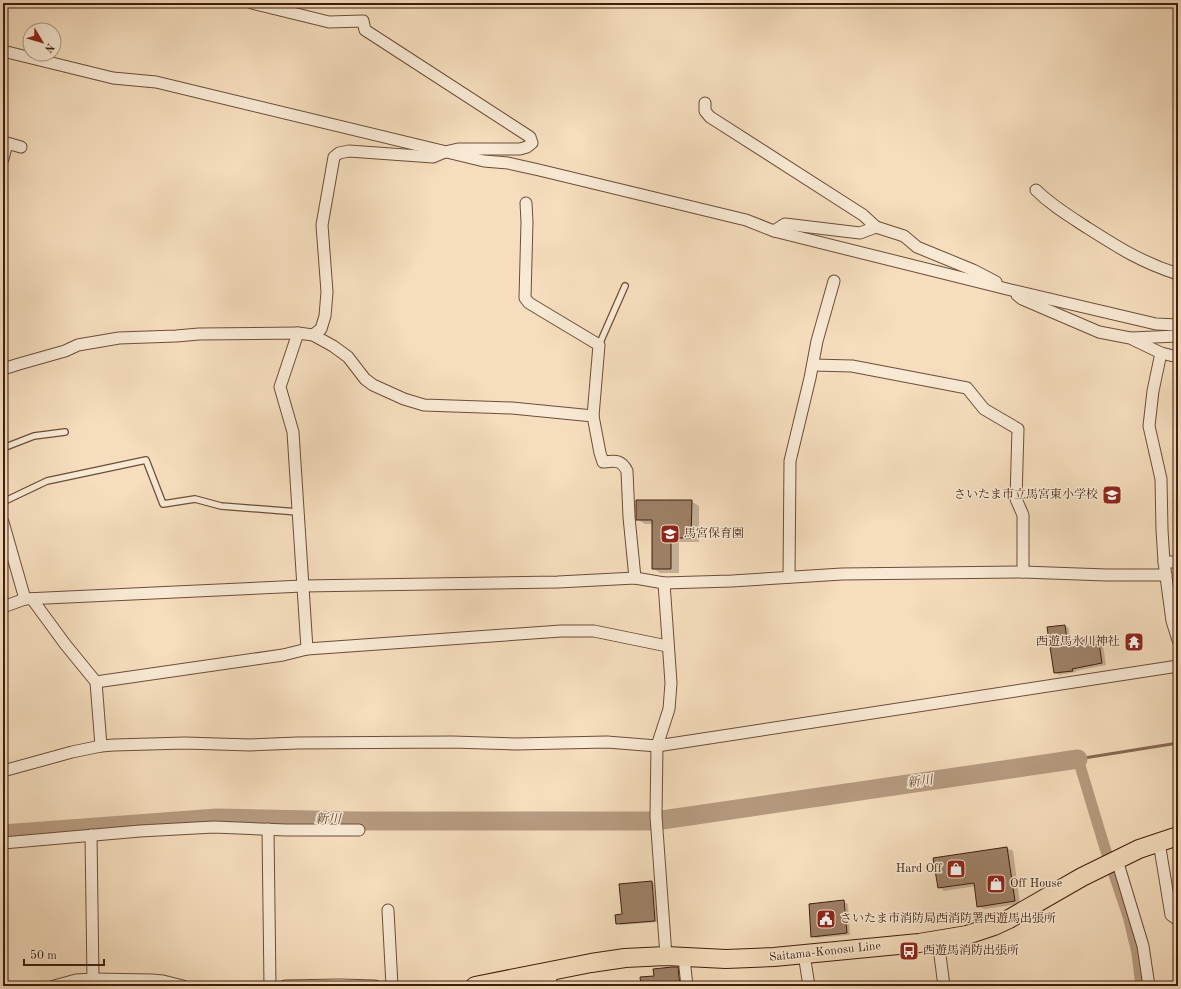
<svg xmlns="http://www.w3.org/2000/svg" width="1181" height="989" viewBox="0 0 1181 989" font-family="'Old Standard TT','Noto Serif JP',serif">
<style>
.shadow{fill:#0003}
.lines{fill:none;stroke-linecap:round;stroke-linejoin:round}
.stream{stroke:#876952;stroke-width:3}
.canal{stroke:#b79c81;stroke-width:11}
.river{stroke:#b79c81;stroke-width:19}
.building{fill:#9e8168;stroke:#3f1d0c}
.service-casing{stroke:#6c4d38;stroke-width:8}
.minor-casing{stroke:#6c4d38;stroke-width:13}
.tertiary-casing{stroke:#6c4d38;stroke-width:16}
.primary-casing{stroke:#3f1d0c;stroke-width:20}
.service{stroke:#f8e9d4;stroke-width:5.5}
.minor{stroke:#f8e9d4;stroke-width:11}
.tertiary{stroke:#f8e9d4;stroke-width:14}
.primary{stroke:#f5ddbd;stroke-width:18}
.labels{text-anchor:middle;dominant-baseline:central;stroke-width:3;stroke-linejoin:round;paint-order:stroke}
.poi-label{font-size:12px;fill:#3f1d0c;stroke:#f8e9d4;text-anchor:start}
.street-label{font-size:12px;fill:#3f1d0c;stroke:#f8e9d4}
.water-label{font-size:13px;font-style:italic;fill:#694935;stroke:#f8e9d4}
</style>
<rect width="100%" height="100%" fill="#f5ddbd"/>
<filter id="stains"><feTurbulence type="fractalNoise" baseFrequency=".005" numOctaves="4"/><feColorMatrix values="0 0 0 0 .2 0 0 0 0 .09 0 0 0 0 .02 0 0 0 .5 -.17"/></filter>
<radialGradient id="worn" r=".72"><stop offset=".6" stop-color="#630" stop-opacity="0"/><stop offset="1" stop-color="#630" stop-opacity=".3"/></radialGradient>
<g class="shadow">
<path d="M691,501L699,506V542H679V573H660L653,568V524H645L637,519Z"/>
<path d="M1065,626L1069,628L1070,641L1098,637L1102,639L1106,665L1076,671V672L1059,675L1055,673Z"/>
<path d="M1007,848L1013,851L1020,904L984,909L978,906L976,886L944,891L939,887Z"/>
<path d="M651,882L655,884L658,922L621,925L617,923Z"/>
<path d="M844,902L848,904L850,935L816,938L812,936Z"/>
<path d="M678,968L681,970L683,986H642L655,977Z"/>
</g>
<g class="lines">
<path class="stream" d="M1078,759L1178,743"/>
<path class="canal" d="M1078,759L1104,845L1128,916L1137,953L1141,986"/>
<g class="river">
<path d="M662,820L1078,759"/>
<path d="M3,834L217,818L356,821H653"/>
</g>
</g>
<g class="building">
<path d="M636,500H692L691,538H671V569H652V520H636Z"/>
<path d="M1065,625L1067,640L1098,636L1102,663L1072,669L1073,671L1054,673L1047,627Z"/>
<path d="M1007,847L1015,901L977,907L974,883L938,888L933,858Z"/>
<path d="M652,881L655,921L616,924L615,915L622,914L619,884Z"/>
<path d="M844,900L847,933L811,937L809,904Z"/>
<path d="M672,967H678L680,986H641L640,977L654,976L653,969Z"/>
</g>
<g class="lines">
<defs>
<g id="service">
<path d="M599,345L625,286"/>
<path d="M3,448L34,436L65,432"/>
<path d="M3,504L5,501L47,481L146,460L163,504L195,499L221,506L298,512"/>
</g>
<g id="minor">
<path d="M252,3L329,22L363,21L365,30L530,137L532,143L527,147L520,149H458L445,152L433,157L349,151L339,153L334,157L322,225L327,292L325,316L321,329L313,335"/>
<path d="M3,51L113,78L156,82L484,161L508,163L539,170L746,220L774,231L1011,290L1156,324L1178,325"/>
<path d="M705,103V111L710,117L863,215L876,227L904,236L917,247L973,270L996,282"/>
<path d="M3,159L7,143L21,147"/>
<path d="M1036,190C1050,204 1066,214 1083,225C1116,246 1140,262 1178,274"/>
<path d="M526,203L527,222L525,298L529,303L599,345L593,416"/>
<path d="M774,231L785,224L860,233L876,227"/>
<path d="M1017,295L1022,299L1099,332L1130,338L1161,353L1178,357"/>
<path d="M298,333L313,335L333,346L348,357L365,379L373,385L404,399L424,405L512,408L593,416L600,453L603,462C615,461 621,459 627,471L629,517L635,578"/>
<path d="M1131,338L1178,336"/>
<path d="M1161,353L1153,391L1149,426L1161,479L1162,530L1164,562L1172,621L1178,640"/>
<path d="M813,365L852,366L967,388L984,409L1018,429L1016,499L1023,515V572"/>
<path d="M3,369L19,364L65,351L78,345L119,338L176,336L199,334L298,333L280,387L293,432L307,649"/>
<path d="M3,522L25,599"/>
<path d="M1164,562H1178"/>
<path d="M789,577L790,461L810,378L817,341L834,281"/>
<path d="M664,583L671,683L669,709L657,746L656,816L666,956"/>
<path d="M32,599L65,644L96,682L101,746"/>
<path d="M3,607L25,599L303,586L558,582L635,578L664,583L732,581L842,574L1023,572L1106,575H1166"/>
<path d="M96,682L283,655L307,649L561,631H594L667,646"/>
<path d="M3,771L72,752L101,746L114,745L185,743L250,745L297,743L452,742L516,744L607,742L657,746L1178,666"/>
<path d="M268,829L270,986"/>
<path d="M91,835L93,979"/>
<path d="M1159,842L1171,915L1178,920"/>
<path d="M3,843L140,831L214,827L286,830H359"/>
<path d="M1117,860L1143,946L1149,986"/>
<path d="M388,910L392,986"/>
<path d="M938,940L944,986"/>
<path d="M804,954L809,986"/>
<path d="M684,958L687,986"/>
<path d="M54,986L76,980L93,979L151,980L163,981L183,986"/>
<path d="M285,986L340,985L375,986"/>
</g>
<path id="tertiary" d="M548,971L550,986"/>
<path id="primary" d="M475,986L591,963L625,958L666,956L726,959L774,957L919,943L967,935L994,926L1009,919L1082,877L1139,849L1178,836"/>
</defs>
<use href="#service" class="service-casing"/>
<use href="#minor" class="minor-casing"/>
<use href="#tertiary" class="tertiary-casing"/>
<use href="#primary" class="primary-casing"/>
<use href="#service" class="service"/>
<use href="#minor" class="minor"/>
<use href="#tertiary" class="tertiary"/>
<use href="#primary" class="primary"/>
</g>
<defs>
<symbol id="school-square" viewBox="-11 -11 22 22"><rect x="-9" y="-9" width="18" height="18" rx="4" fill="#8f2418" stroke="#f8e9d4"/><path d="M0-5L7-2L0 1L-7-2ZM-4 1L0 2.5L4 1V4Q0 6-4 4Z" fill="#fff"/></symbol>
<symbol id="temple-square" viewBox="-11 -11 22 22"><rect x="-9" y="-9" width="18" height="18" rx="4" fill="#8f2418" stroke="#f8e9d4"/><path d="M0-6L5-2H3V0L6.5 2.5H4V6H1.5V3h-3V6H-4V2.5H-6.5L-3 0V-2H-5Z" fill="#fff"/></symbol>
<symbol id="shop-square" viewBox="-11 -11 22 22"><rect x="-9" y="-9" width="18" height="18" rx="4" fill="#8f2418" stroke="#f8e9d4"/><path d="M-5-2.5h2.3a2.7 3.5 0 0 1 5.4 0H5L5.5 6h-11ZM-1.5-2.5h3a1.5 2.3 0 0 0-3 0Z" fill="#fff"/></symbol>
<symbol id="civic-square" viewBox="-11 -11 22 22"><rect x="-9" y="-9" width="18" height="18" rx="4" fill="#8f2418" stroke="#f8e9d4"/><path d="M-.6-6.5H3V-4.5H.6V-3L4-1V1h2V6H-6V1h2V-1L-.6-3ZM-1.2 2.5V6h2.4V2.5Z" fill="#fff"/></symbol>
<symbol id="bus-square" viewBox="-11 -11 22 22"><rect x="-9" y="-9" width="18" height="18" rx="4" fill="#8f2418" stroke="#f8e9d4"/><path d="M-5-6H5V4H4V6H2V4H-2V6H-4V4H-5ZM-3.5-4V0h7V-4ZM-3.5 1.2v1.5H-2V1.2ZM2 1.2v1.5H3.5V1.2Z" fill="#fff"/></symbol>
</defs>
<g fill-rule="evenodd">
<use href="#school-square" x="1101" y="484" width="22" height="22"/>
<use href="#school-square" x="659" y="523" width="22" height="22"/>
<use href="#temple-square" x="1123" y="631" width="22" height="22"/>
<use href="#shop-square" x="945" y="858" width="22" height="22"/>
<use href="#shop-square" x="985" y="873" width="22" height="22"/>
<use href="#civic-square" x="815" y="908" width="22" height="22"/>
<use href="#bus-square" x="898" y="940" width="22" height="22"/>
</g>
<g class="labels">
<g class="poi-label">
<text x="1098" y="495" text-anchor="end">さいたま市立馬宮東小学校</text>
<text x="684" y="534">馬宮保育園</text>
<text x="1120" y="642" text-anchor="end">西遊馬氷川神社</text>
<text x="942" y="869" text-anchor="end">Hard Off</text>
<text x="1010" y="884">Off House</text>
<text x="840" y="919">さいたま市消防局西消防署西遊馬出張所</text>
<text x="923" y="951">西遊馬消防出張所</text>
</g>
<g class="street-label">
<text transform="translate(825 952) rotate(-6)">Saitama-Konosu Line</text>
</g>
<g class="water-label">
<text transform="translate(920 782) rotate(-8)">新川</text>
<text x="328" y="819">新川</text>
</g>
</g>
<rect width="1181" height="989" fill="none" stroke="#f5ddbd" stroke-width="16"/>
<rect x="4" y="4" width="1173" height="981" fill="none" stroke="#3f1d0c" stroke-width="2"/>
<rect x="8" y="8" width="1165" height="973" fill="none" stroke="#3f1d0c"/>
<g transform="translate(42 42) rotate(128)"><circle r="19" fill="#f8e9d4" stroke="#ae9784"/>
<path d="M0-3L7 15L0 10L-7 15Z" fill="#8f2418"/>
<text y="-6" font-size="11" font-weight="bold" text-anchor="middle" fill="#3f1d0c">N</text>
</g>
<path d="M24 959v6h80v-6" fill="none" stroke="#3f1d0c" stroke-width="2"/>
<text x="30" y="959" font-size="12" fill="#3f1d0c" stroke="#f8e9d4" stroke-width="3" paint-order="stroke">50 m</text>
<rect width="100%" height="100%" filter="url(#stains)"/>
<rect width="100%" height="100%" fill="url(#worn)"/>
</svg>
